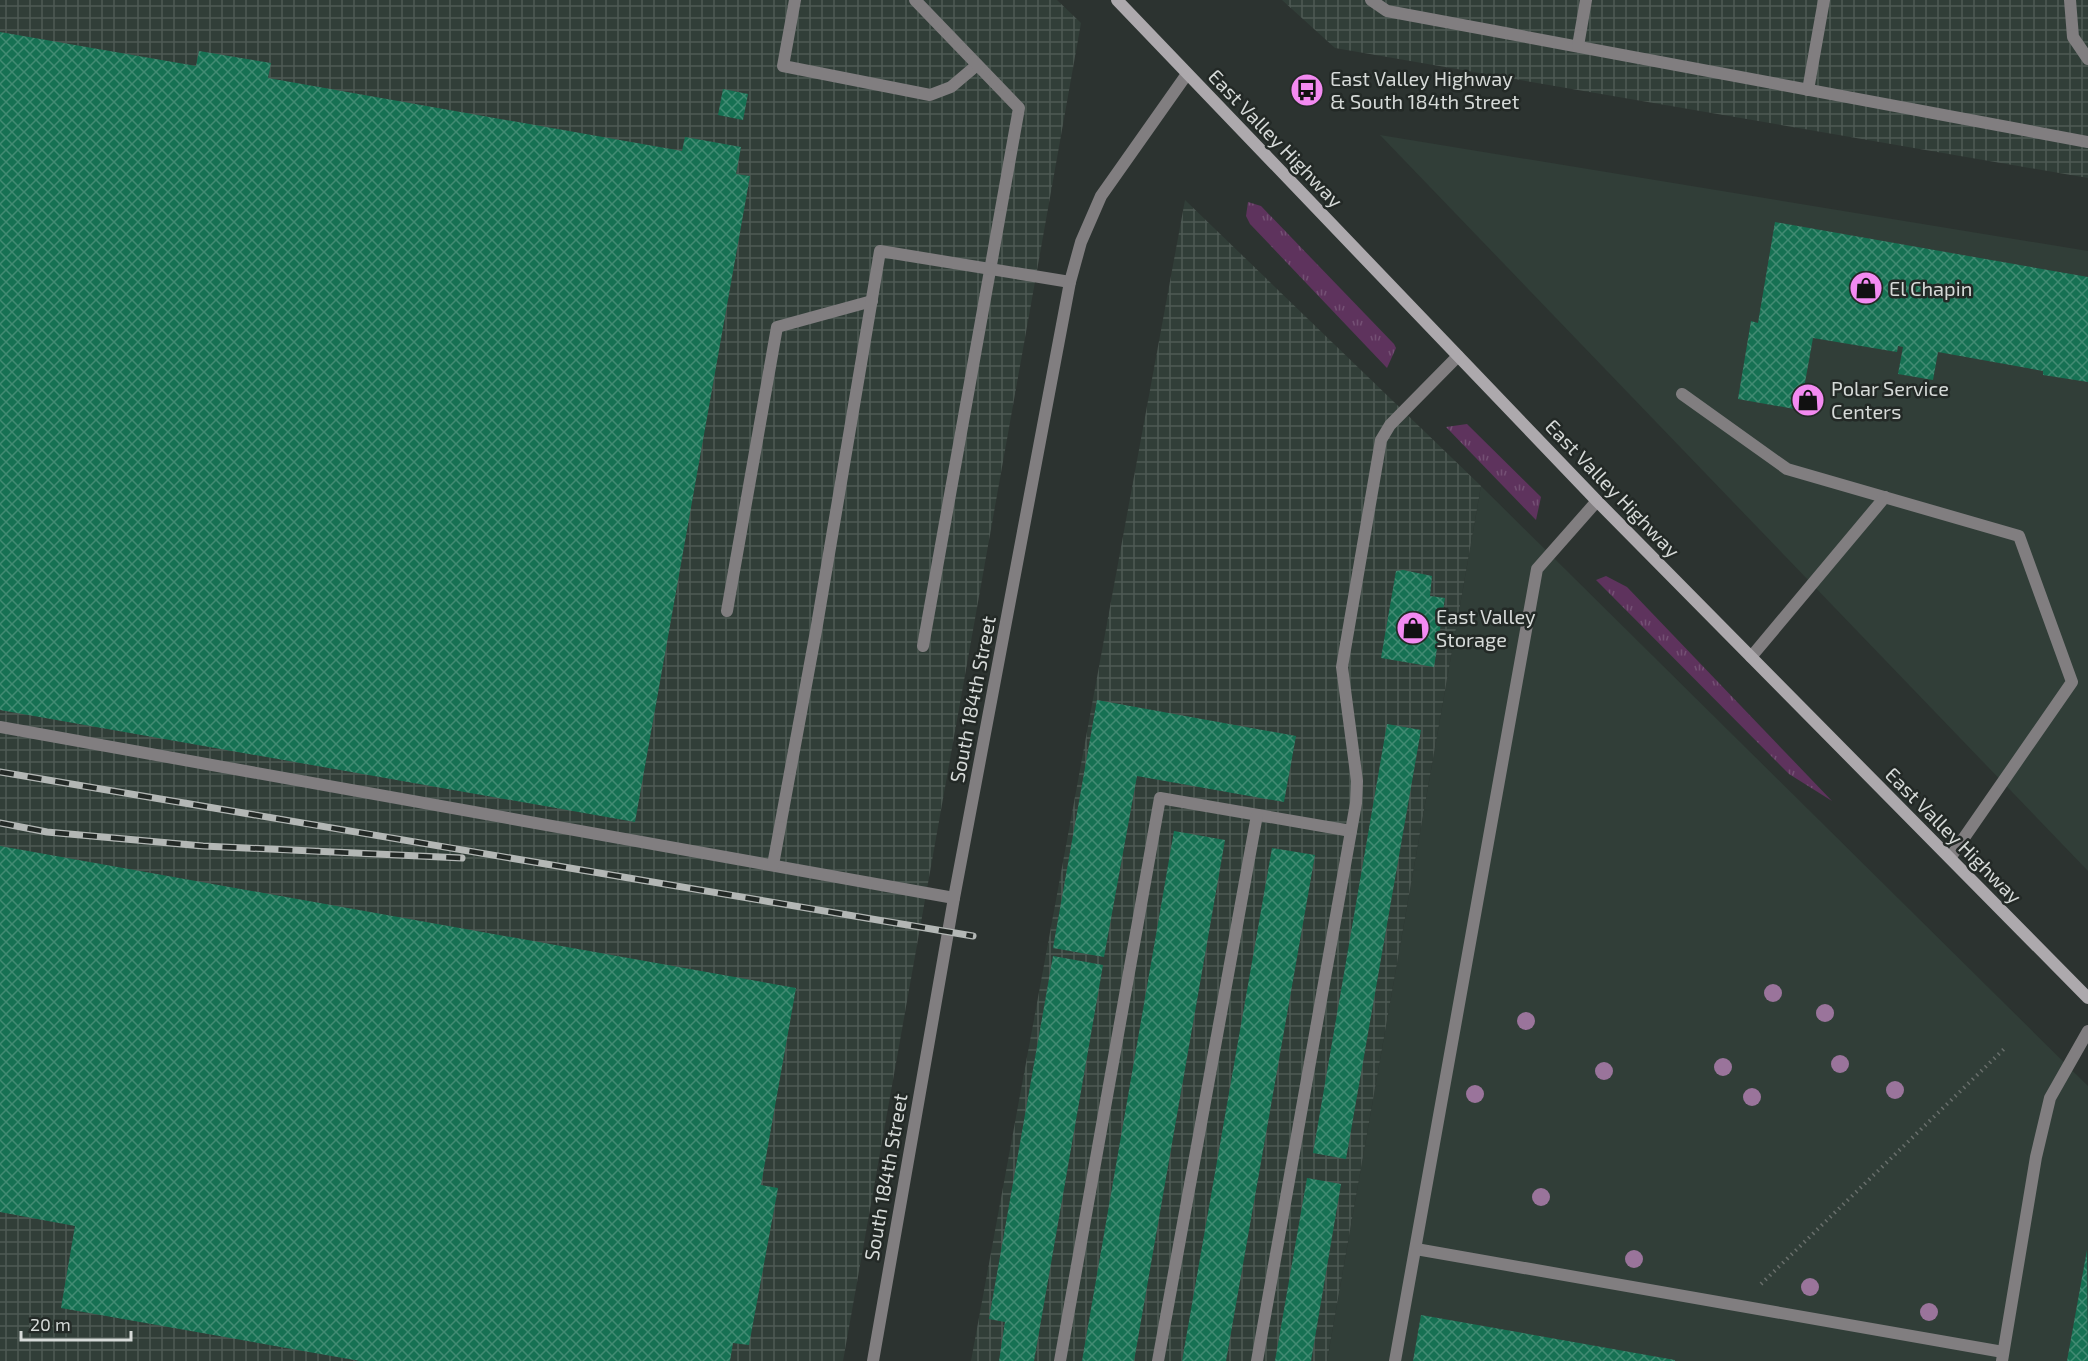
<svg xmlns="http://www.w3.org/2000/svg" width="2088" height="1361" viewBox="0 0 2088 1361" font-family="'Exo 2',sans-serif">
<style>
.built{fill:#313e38}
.industrial{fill:url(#industrial-grid)}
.grass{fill:url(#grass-tufts)}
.building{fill:url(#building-cross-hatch)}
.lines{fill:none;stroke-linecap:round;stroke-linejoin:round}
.path{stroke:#696f6c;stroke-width:4;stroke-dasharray:1.5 4.5;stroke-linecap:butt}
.service{stroke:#817e80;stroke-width:12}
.minor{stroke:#817e80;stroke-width:12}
.secondary{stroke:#ada9ad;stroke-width:12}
.rail-casing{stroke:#b3b7b5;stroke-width:7}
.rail{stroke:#232926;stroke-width:4.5;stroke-dasharray:14;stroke-linecap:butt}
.tree{fill:#9a749b}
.labels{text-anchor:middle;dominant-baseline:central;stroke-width:5;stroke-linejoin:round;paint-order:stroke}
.poi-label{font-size:20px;fill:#d6dad8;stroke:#232926;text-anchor:start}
.street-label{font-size:20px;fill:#d6dad8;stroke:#232926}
</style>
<defs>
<pattern id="industrial-grid" width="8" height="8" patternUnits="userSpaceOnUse" patternTransform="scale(1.5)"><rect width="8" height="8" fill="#313e38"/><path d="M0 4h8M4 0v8" fill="none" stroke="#4e5954"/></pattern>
<pattern id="grass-tufts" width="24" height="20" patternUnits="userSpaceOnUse" patternTransform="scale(1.5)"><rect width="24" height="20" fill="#5e335d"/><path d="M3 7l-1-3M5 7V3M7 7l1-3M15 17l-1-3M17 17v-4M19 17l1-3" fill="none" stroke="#745074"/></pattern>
<pattern id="building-cross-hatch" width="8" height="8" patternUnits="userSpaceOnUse" patternTransform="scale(1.5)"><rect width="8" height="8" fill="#167153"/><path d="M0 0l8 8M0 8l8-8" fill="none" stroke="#428b73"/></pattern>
</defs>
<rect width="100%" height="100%" fill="#2c3330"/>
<g class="built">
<path d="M1380,135L2088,251V871Z"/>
<path d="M1481,486L2088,1086V1361H1327Z"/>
</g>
<g class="industrial">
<path d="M0,0H1057L1081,23L843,1361H0Z"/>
<path d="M1282,0H2088V178L1335,48Z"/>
<path d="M1185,200L1481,486L1327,1361H971Z"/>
</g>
<g class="grass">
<path d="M1248,202L1261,206L1394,344L1396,348L1387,368L1250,224L1246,216Z"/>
<path d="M1467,424L1541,497L1536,520L1446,427Z"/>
<path d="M1606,576L1627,587L1832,801L1789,774L1596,580Z"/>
</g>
<g class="building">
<path d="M0,32L196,66L199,51L271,63L268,78L682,151L685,137L741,147L736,174L750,176L635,822L0,710Z"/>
<path d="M723,89L748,94L743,120L718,115Z"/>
<path d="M1775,222L2088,277V382L2043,375V371L1938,352L1933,380L1898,374L1903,347L1898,346L1897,352L1813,338L1800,410L1738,399L1751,321L1758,323Z"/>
<path d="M1403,570L1432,576L1430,596L1445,598L1434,667L1381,658L1396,571Z"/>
<path d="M1097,700L1296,736L1284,802L1137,776L1104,957L1053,948Z"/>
<path d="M1387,724L1421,730L1346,1159L1313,1153Z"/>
<path d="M1174,831L1225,840L1134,1361H1082Z"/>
<path d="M0,846L796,988L761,1185L778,1188L749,1345L733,1343L730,1361H360L61,1308L75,1226L0,1212Z"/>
<path d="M1272,848L1315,855L1226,1361H1182Z"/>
<path d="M1053,956L1103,965L1034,1361H999L1005,1322L989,1319Z"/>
<path d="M1307,1178L1341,1184L1311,1361H1275Z"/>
<path d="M2087,1250L2088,1361H2067Z"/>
<path d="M1421,1315L1675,1360V1361H1413Z"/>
</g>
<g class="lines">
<path class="path" d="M1761,1284L2004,1049"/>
<g class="service">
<path d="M795,0L783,66L930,95L951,87L977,65"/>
<path d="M915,0L1019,108L923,646"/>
<path d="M1371,0L1387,11L2088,142"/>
<path d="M2070,0L2073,37L2088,59"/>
<path d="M1578,46L1586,0"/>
<path d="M1808,90L1824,0"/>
<path d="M1682,394L1787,469L2019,536L2072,682L1950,858"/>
<path d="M727,611L777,327L872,301"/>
<path d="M1751,657L1885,497"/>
<path d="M0,727L954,898"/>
<path d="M773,865L816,631L880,251L1070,282"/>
<path d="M1416,1249L2003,1352"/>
<path d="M1060,1361L1160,798L1351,831"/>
<path d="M1158,1361L1257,815"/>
<path d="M1257,1361L1356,803L1357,781L1342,667L1381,440L1390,425L1458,356"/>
<path d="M1395,1361L1537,569L1597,501"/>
<path d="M2002,1361L2036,1157L2050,1098L2088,1031"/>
</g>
<path class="minor" d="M873,1361L954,898L1070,282L1081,242L1101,196L1187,74"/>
<path class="secondary" d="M1117,0L1597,501L2088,998"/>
<defs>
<g id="rail">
<path d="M0,772L973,936"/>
<path d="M0,823L47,832L203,846L462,858"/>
</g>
</defs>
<use href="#rail" class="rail-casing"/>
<use href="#rail" class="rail"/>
</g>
<g class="tree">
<circle cx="1773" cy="993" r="9"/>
<circle cx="1825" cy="1013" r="9"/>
<circle cx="1526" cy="1021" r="9"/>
<circle cx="1840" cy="1064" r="9"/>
<circle cx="1723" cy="1067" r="9"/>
<circle cx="1604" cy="1071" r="9"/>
<circle cx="1895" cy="1090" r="9"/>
<circle cx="1475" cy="1094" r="9"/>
<circle cx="1752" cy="1097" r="9"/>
<circle cx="1541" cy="1197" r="9"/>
<circle cx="1634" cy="1259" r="9"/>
<circle cx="1810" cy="1287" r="9"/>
<circle cx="1929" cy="1312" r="9"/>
</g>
<defs>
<symbol id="bus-disc" viewBox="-11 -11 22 22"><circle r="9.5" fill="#f38af1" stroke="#232926"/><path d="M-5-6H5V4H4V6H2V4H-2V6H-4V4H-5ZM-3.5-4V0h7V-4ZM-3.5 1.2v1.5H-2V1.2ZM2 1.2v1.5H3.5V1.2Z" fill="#111"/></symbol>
<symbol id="shop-disc" viewBox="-11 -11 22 22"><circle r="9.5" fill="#f38af1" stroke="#232926"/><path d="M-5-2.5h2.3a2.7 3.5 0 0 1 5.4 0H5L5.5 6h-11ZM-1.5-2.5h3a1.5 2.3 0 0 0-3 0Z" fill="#111"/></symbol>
</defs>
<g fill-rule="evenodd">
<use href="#bus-disc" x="1288" y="71" width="38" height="38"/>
<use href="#shop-disc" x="1847" y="269" width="38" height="38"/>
<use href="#shop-disc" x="1789" y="381" width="38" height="38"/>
<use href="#shop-disc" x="1394" y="609" width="38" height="38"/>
</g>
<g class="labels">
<g class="poi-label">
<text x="1330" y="78">East Valley Highway<tspan x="1330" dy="23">&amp; South 184th Street</tspan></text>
<text x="1889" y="288">El Chapin</text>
<text x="1831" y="388">Polar Service<tspan x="1831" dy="23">Centers</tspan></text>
<text x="1436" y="616">East Valley<tspan x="1436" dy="23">Storage</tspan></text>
</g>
<g class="street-label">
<text transform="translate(1276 138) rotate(46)">East Valley Highway</text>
<text transform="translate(1613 488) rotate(46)">East Valley Highway</text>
<text transform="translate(972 699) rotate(-79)">South 184th Street</text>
<text transform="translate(1954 835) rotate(45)">East Valley Highway</text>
<text transform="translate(885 1177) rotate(-80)">South 184th Street</text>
</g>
</g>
<path d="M21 1331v9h110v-9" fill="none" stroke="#d6dad8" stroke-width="3"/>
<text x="30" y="1331" font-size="18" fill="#d6dad8" stroke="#232926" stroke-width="4.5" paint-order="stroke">20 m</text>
</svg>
